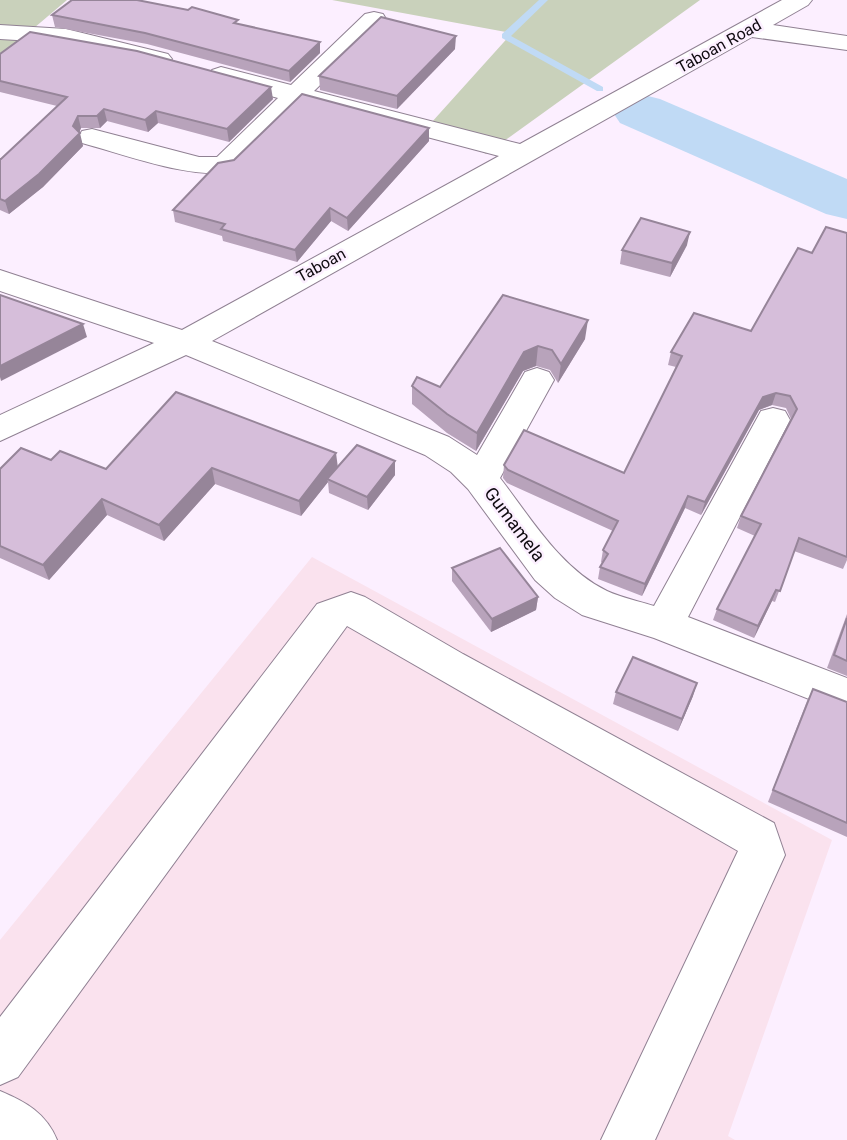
<svg xmlns="http://www.w3.org/2000/svg" width="847" height="1140" viewBox="0 0 847 1140" font-family="Roboto,sans-serif">
<style>
.commercial{fill:#fae2ee}
.green{fill:#c9d1bb}
.lines{fill:none;stroke-linecap:round;stroke-linejoin:round}
.stream{fill:#c0daf5;fill-rule:evenodd}
.river{fill:#c0daf5;fill-rule:evenodd}
.minor-casing{stroke:#908193;stroke-width:2}
.minor{fill:#fff;fill-rule:evenodd}
.wall{fill:#b8a3bb}
.shaded-wall{fill:#968599}
.building{fill:#d6beda;stroke:#968599;stroke-width:2}
.labels{text-anchor:middle;dominant-baseline:central;stroke-width:5;stroke-linejoin:round;paint-order:stroke}
.far-street-label{font-size:16px;fill:#0f0a10;stroke:#fcefff}
.street-label{font-size:18px;fill:#0f0a10;stroke:#fcefff}
</style>
<rect width="100%" height="100%" fill="#fcefff"/>
<path class="commercial" d="M312,557L832,840L728,1136L735,1140H0V940Z"/>
<g class="green">
<path d="M0,0H67L34,28L0,76Z"/>
<path d="M332,0H700L486,154L431,123L512,33Z"/>
</g>
<g class="lines">
<path class="stream" d="M539,0H548L511,36L603,87V91H597L502,38V34Z"/>
<path class="river" d="M640,94L660,99L847,179V219L826,214L620,123L612,111L620,99Z"/>
<defs>
<g id="minor">
<path d="M782,0H812L808,5L773,25L847,36V50L752,37L212,341L449,437L477,455L525,372L537,368L549,372L554,380L500,478C531,518 560,568 607,591C622,598 639,601 654,606L761,411L773,408L785,411L790,420L688,617L847,678V714L654,638L582,615L555,598L535,580L468,489L451,472L425,455L186,355L0,441V415L154,343L0,291V270L182,330L499,156L302,104L234,171C193,181 124,154 82,143L78,137L82,131L92,129L199,157H217L278,98L212,80L208,75L212,70L221,67L291,85L365,14L374,12L383,14L386,19L383,24L314,91L520,144Z"/>
<path d="M0,25L66,29L168,54L172,59L168,64L159,67L66,43L0,39Z"/>
<path d="M351,592L365,597L463,654L774,823L785,855L655,1140H601L738,851L347,626L18,1077L0,1085V1017L317,604Z"/>
<path d="M0,1091C26,1102 46,1113 57,1140H0Z"/>
</g>
</defs>
<use href="#minor" class="minor-casing"/>
<use href="#minor" class="minor"/>
</g>
<g class="wall">
<path d="M52,15L239,24L320,42V53L290,82L147,44L55,27Z"/>
<path d="M455,49L397,109L320,90L319,76Z"/>
<path d="M0,54L273,99L229,142L158,123L148,132L107,121L100,128H81L79,133L83,146L43,187L9,214L0,210V159H1L57,106L0,92Z"/>
<path d="M429,141L348,231L331,221L297,262L223,241L222,236L175,222L173,210Z"/>
<path d="M847,233V560L843,569L794,551L775,602L772,601L754,638L713,620L717,609L755,536L737,528L741,516L791,419L786,408L772,405L759,410L701,515L685,508L642,596L598,579L600,567L602,563L601,562L603,550L613,531L507,483L503,478L504,465L624,473L676,367L668,365L671,352L751,331L812,253Z"/>
<path d="M687,245L670,277L620,264L622,250Z"/>
<path d="M503,295L585,339L558,383L550,370L536,366L523,371L476,451L447,433L412,404V386L440,387Z"/>
<path d="M51,460L106,469L338,467L395,461V475L368,510L329,493L328,482L301,516L215,484L164,541L107,515L49,580L0,558V469Z"/>
<path d="M452,568L538,597L536,610L491,632L452,581Z"/>
<path d="M847,614V676L827,668Z"/>
<path d="M813,689L847,702V837L768,802L807,701Z"/>
<path d="M616,692L693,696L678,731L613,704Z"/>
</g>
<g class="shaded-wall">
<path d="M456,36L455,49L397,109V96Z"/>
<path d="M320,42V53L290,82L289,71Z"/>
<path d="M271,87L273,99L229,142L227,129Z"/>
<path d="M104,109L107,121L100,128L97,116Z"/>
<path d="M156,111L158,123L148,132L145,120Z"/>
<path d="M78,116L81,128L78,135L80,133L83,146L43,187L9,214L5,201L73,126Z"/>
<path d="M429,128V141L348,231L347,218Z"/>
<path d="M330,208L331,221L297,262L295,250Z"/>
<path d="M690,232L687,245L670,277L672,263Z"/>
<path d="M588,320L585,339L558,383L561,364Z"/>
<path d="M83,324L87,337L1,381L0,377V366Z"/>
<path d="M538,346L536,366L523,371L476,451L477,433L524,352Z"/>
<path d="M776,393L772,405L759,410L701,515L705,502L763,397Z"/>
<path d="M336,453L338,468L327,479L328,482L301,516L299,501Z"/>
<path d="M395,461V475L368,510L367,497Z"/>
<path d="M212,468L215,484L164,541L159,525Z"/>
<path d="M688,496L685,508L642,596L645,584Z"/>
<path d="M102,499L107,515L49,580L43,565Z"/>
<path d="M776,590L772,601L754,638L758,626Z"/>
<path d="M538,597L536,610L491,632L492,619Z"/>
<path d="M697,683L693,696L678,731L682,719Z"/>
</g>
<g class="building">
<path d="M72,0H137L188,10L192,7L238,20L234,23L320,42L289,71L145,33L52,15Z"/>
<path d="M381,17L456,36L397,96L319,76Z"/>
<path d="M30,32L137,51L271,87L227,129L156,111L145,120L104,109L97,116H78L73,126L80,133L39,174L5,201L0,199V159H1L67,97L0,81V54Z"/>
<path d="M302,94L429,128L347,218L330,208L295,250L221,229L225,224L173,210L218,163L234,160Z"/>
<path d="M641,218L690,232L672,263L622,250Z"/>
<path d="M826,227L847,233V557L799,538L780,591L776,590L758,626L717,609L761,524L741,516L797,409L790,396L776,393L763,397L705,502L688,496L645,584L600,567L608,554L603,550L618,521L508,470L504,465L524,430L624,473L682,356L671,352L694,313L751,331L798,248L812,253Z"/>
<path d="M0,295L83,324L0,366Z"/>
<path d="M503,295L588,320L561,364L552,350L538,346L524,352L477,433L447,414L412,386L417,377L440,387Z"/>
<path d="M176,392L336,453L299,501L212,468L159,525L102,499L43,565L0,546V469L21,448L51,460L60,451L106,469Z"/>
<path d="M357,445L395,461L367,497L327,479Z"/>
<path d="M500,548L538,597L492,619L452,568Z"/>
<path d="M847,618V661L834,655Z"/>
<path d="M633,657L697,683L682,719L616,692Z"/>
<path d="M813,689L847,702V823L773,790Z"/>
</g>
<g class="labels">
<g class="far-street-label">
<text transform="translate(719 46) rotate(-29)">Taboan Road</text>
<text transform="translate(321 265) rotate(-29)">Taboan</text>
</g>
<g class="street-label">
<text transform="translate(515 524) rotate(53)">Gumamela</text>
</g>
</g>
</svg>
